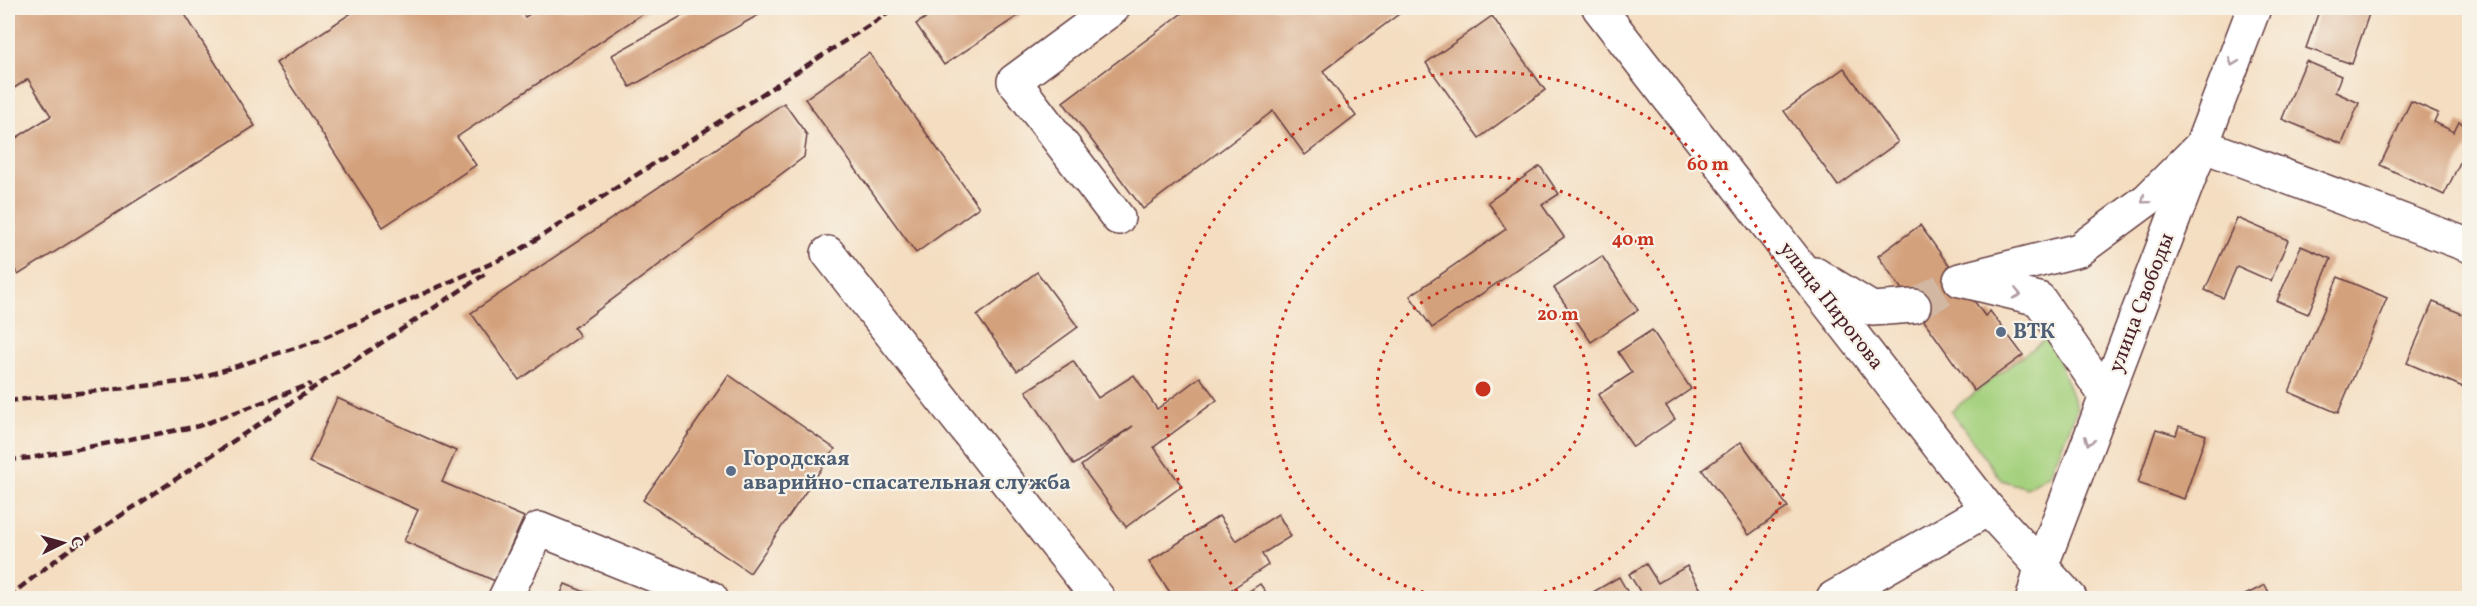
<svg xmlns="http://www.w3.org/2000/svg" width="2477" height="606" viewBox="0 0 2477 606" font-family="Vollkorn,serif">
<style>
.green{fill:#a5d17e;stroke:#787854;stroke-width:1.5}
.building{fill:#d4a17d}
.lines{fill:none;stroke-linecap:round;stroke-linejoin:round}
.minor-tunnel{stroke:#d2b7a2;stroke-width:33;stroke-dasharray:33 16;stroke-linecap:butt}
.minor-casing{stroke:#643c41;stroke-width:36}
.major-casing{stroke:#643c41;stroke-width:36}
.minor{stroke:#fff;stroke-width:33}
.major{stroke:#fff;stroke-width:33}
.rail{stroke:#4a1f2b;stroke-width:4.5;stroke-dasharray:9 4.5;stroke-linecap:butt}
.oneway{stroke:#ae9aa0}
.ring{fill:none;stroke:#c8321e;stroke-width:3;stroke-dasharray:3 6}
.service-dot{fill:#5c6f8a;stroke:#f7f3e8;stroke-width:2}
.labels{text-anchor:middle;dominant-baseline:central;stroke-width:4.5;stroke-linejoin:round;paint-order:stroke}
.street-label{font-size:21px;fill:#4a1f2b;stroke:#f7f3e8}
.service-label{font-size:21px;font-weight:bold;fill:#4e5e75;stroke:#f7f3e8;text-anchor:start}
.centre{fill:#c8321e;stroke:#f7f3e8;stroke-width:3}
.ring-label{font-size:18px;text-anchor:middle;font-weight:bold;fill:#c8321e;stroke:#f7f3e8;stroke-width:4.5;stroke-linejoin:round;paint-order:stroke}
</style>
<rect width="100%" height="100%" fill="#f7f3e8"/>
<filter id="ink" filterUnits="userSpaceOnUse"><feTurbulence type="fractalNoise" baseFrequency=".0167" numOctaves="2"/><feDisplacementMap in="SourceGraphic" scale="12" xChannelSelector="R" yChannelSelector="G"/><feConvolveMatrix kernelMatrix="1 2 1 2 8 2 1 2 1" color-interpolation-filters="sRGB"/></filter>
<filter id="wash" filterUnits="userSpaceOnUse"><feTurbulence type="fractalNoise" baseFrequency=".008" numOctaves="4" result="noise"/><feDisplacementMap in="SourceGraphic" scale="24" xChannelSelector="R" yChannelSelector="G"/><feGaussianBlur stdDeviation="1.35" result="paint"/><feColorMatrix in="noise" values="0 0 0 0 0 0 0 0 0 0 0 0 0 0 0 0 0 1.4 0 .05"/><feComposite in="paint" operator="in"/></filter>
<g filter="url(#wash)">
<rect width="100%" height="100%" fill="#f4ddc0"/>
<path class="green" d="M2049,336L2077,409L2050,474L2027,488L2001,480L1951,411Z"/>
<g id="blocks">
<g class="building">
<path d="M8,8H181L255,126L18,275L8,259V143L51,116L28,79L8,92Z"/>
<path d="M354,8H518L525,17L539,8H647L648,10L457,137L476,165L383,227L276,63L356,10Z"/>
<path d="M696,8H771L630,87L612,55Z"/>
<path d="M941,8H1030L944,65L916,24Z"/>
<path d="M1189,8H1407L1323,71L1356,116L1305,155L1273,111L1143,209L1063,102Z"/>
<path d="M2320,8H2371L2352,64L2306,48Z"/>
<path d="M1492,16L1545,90L1479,138L1426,63Z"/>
<path d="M869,53L979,207L916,253L805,99Z"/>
<path d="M2306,61L2341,76L2335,92L2359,103L2342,144L2282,119Z"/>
<path d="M1844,68L1898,142L1838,186L1784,111Z"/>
<path d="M2411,101L2438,113L2434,122L2454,132L2459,122L2470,127V142L2444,195L2380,165Z"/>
<path d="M784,103L807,135L804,157L574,328L580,336L519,380L471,313Z"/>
<path d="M1540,166L1559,194L1542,205L1564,237L1432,328L1410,296L1506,229L1488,202Z"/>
<path d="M2237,218L2288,240L2271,281L2237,266L2223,298L2205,290Z"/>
<path d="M1920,225L1985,316L1990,311L2023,355L1974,391L1878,256Z"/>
<path d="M2301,246L2331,259L2308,314L2277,301Z"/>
<path d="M1602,256L1638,310L1591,342L1554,288Z"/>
<path d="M1037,272L1078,327L1017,371L977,316Z"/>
<path d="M2338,277L2387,298L2338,413L2289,392Z"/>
<path d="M2433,302L2470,317V390L2407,363Z"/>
<path d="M1652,330L1691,389L1666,406L1675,419L1633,447L1598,395L1632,373L1618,352Z"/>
<path d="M1073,361L1098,398L1134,375L1157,409L1200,377L1217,400L1154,447L1182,486L1126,527L1081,466L1133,426L1074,465L1026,391Z"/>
<path d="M729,375L835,449L750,573L643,500Z"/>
<path d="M337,398L456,451L442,482L524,517L495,581L404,541L418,510L309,462Z"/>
<path d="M2179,426L2206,435L2184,499L2138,483L2156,429L2176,435Z"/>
<path d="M1741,442L1788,507L1749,535L1702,470Z"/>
<path d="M1278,514L1291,536L1262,554L1268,565L1223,595L1225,598H1174L1149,562L1219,516L1236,541Z"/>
<path d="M1646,564L1658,583L1687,566L1706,598H1644L1629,574Z"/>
<path d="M1619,577L1631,598H1596L1593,592Z"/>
<path d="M565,584L600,598H559Z"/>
<path d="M1260,584L1270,598H1239Z"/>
<path d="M2265,585L2272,598H2239Z"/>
</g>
</g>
</g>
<g filter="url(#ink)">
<use href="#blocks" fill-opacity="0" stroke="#643c41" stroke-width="1.5"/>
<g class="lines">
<path class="minor-tunnel" d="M1914,306L1960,280"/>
<defs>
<g id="minor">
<path d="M1113,8L1014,81L1118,218"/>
<path d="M1599,8L1988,509L2070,598"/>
<path d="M828,253L1098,598"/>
<path d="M1815,274L1872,309L1914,306"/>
<path d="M1960,280L2079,250L2148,199L2202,145L2470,246"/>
<path d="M1965,281L2039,299L2106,396"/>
<path d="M505,598L539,529L711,598"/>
<path d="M1833,598L1988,509"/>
</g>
<path id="major" d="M2033,598L2041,567L2254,8"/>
</defs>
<use href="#minor" class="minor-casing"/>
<use href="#major" class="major-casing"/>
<use href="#minor" class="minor"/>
<use href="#major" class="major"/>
<g class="rail">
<path d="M8,401L189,381L314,342L515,253L896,8"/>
<path d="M8,460L30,458L199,426L311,384"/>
<path d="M8,597L66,552L488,272"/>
</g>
</g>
<defs><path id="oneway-chevron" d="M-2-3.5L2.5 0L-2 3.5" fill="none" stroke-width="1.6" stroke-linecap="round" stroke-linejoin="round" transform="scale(1.5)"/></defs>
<g class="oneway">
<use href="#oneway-chevron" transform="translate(2233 62) rotate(111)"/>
<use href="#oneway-chevron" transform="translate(2145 200) rotate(140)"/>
<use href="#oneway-chevron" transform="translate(2017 294) rotate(13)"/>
<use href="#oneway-chevron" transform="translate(2089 441) rotate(111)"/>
</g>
</g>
<g class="ring">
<circle cx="1483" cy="389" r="106"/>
<path d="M1450 598A212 212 0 1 1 1516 598"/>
<path d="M1243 598A318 318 0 1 1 1723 598"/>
</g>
<g class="service-dot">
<circle cx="2001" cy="332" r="6"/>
<circle cx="731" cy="471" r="6"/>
</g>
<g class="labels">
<g class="street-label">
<text transform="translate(2142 303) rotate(-69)">улица Свободы</text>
<text transform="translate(1831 306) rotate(52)">улица Пирогова</text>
</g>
<g class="service-label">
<text x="2013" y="332">ВТК</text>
<text x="743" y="459">Городская<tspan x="743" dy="24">аварийно-спасательная служба</tspan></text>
</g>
</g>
<circle cx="1483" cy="389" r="9" class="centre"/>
<g class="ring-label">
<text x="1708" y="170">60 m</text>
<text x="1633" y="245">40 m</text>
<text x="1558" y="320">20 m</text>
</g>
<rect width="2477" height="606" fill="none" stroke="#f7f3e8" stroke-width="30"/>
<g transform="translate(63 543) rotate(85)" stroke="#f7f3e8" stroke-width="4.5" paint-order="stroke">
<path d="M0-4.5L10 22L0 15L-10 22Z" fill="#4a1f2b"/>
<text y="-9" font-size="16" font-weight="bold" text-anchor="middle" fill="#4a1f2b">С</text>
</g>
</svg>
